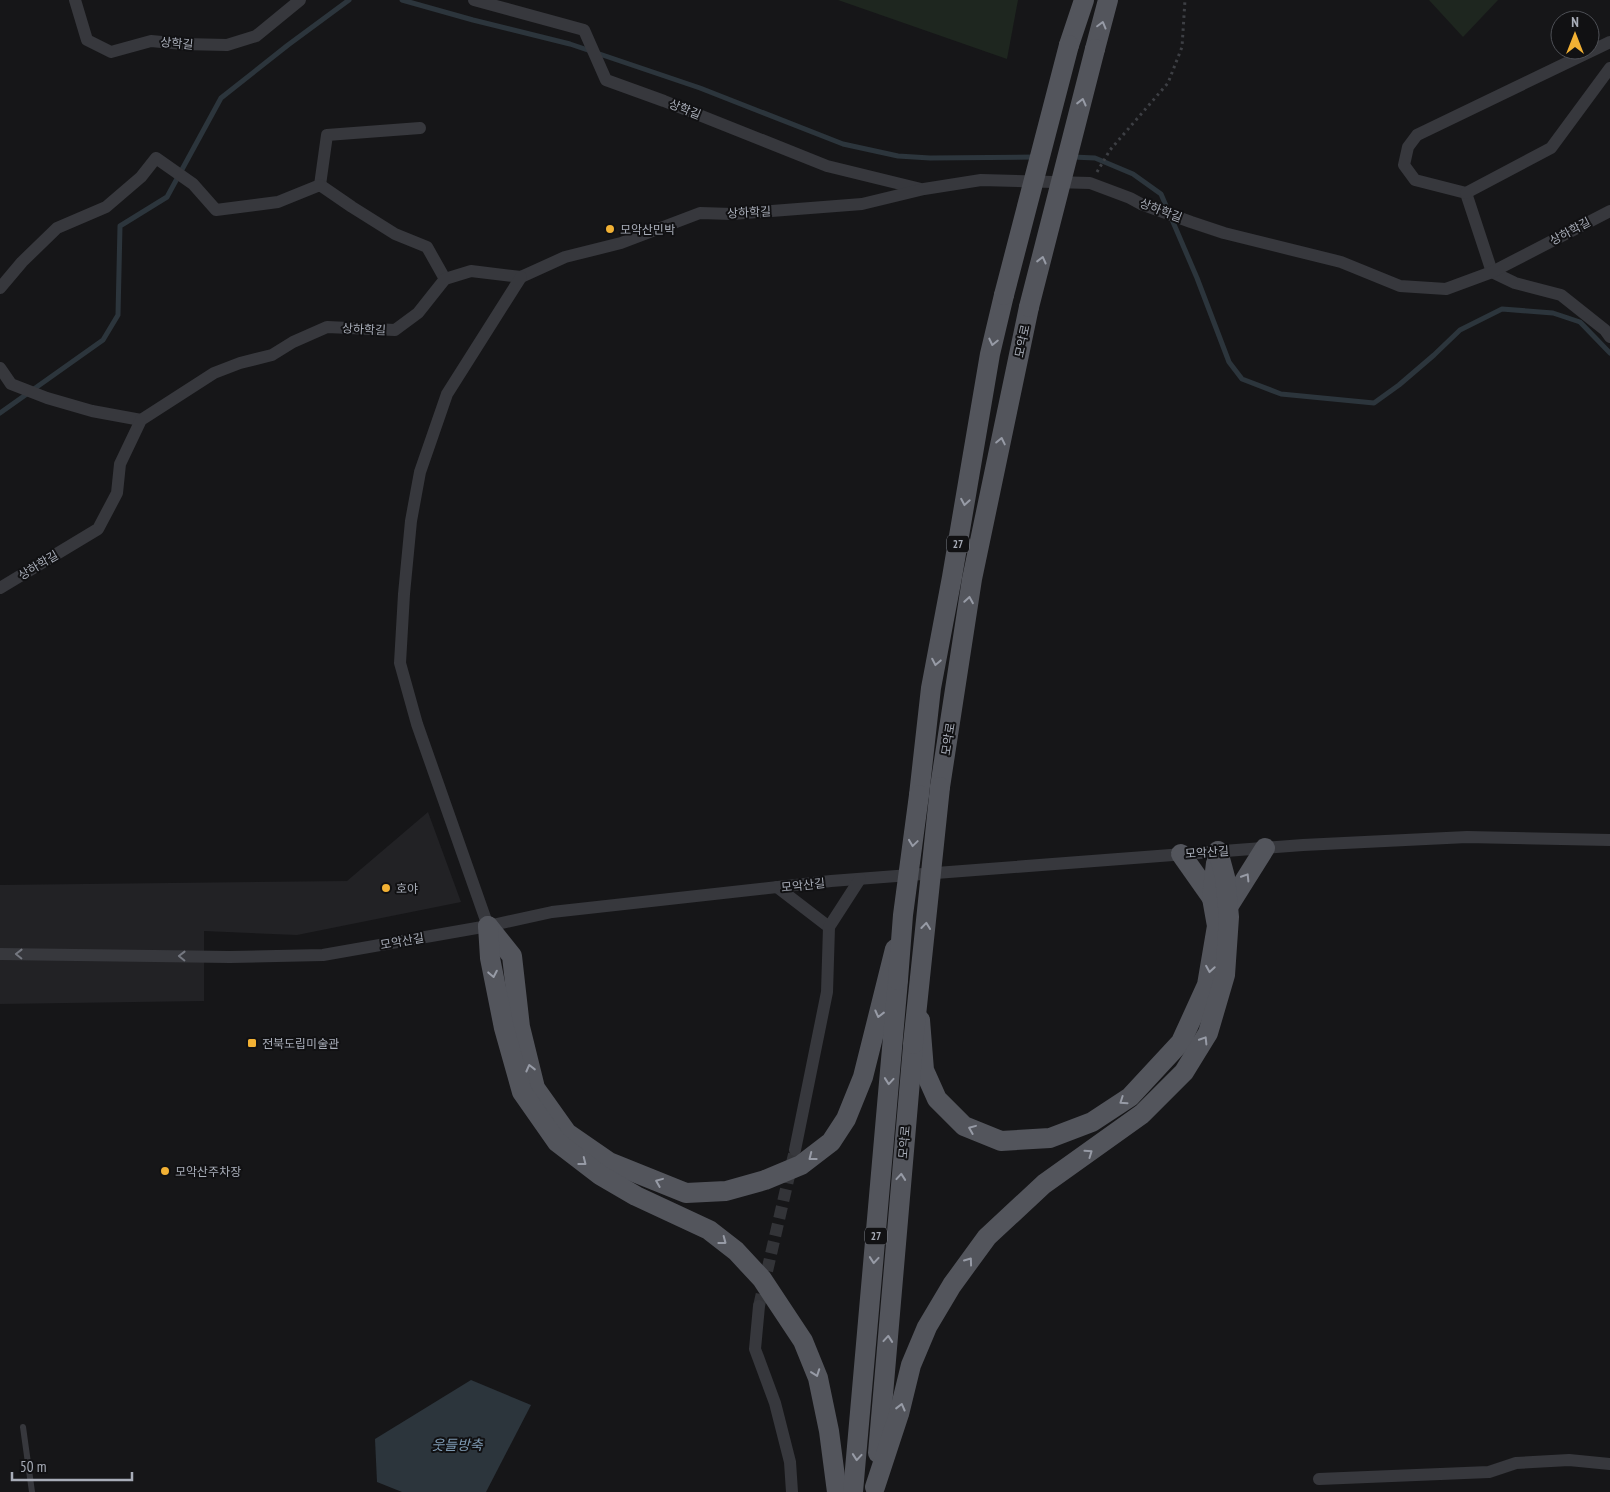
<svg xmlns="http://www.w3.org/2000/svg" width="1610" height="1492" viewBox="0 0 1610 1492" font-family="'PT Sans Narrow','Noto Sans KR',sans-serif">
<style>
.built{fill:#222225}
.green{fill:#1e261f}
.water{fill:#2c353c}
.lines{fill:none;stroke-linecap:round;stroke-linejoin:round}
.stream{stroke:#2c353c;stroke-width:5}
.minor-tunnel{stroke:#333438;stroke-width:12;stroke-dasharray:12 6;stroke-linecap:butt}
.path{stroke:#3d3f44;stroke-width:3;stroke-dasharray:2.5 4;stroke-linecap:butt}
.service{stroke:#37383d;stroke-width:6}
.minor{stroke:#37383d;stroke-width:12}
.primary{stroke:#53555c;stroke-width:20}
.primary-bridge{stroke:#53555c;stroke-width:20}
.oneway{stroke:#979ba6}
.oneway2{stroke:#757881}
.poi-dot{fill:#f2b134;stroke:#111113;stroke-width:2}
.labels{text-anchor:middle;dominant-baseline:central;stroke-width:4;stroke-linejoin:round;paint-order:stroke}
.shield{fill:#111113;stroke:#7b7e86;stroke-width:1}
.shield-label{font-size:11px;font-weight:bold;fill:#a8adb8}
.street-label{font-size:12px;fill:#a8adb8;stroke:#111113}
.poi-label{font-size:12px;fill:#a8adb8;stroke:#111113;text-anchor:start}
.water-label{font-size:14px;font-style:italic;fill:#7f9bb3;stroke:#111113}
</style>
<rect width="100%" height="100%" fill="#161618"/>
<path class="built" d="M428,812L461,902L297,935L204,931V1001L0,1004V885L347,881Z"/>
<g class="green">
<path d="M838,0H1018L1007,59Z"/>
<path d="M1429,0H1498L1463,37Z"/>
</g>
<path class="water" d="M471,1380L531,1405L486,1492H402L377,1482L375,1439Z"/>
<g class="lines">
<g class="stream">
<path d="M402,0L473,20L570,44L700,88L843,144L898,156L930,158L1035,157"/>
<path d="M1073,157L1095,158L1133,174L1161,194L1197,278L1229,362L1242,379L1281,394L1374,403L1399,385L1434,355L1460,330L1502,309L1553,313L1580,322L1610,353"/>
<path d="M0,413L103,340L118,315L120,226L167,197L221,98L288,45L349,0"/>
</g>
<path class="minor-tunnel" d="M759,1306L795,1150"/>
<path class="path" d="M1097,172L1110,150L1168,83L1182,47L1185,0"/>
<path class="service" d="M23,1427L32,1492"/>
<g class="minor">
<path d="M75,0L87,40L111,52L151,41L183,44L227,45L256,36L300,0"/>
<path d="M474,0L584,30L606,80L664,101L827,166L921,189"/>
<path d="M1610,42L1417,135L1408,147L1404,165L1415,180L1466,193L1492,272L1515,283L1561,295L1605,330L1610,337"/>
<path d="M320,185L327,135L420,128"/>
<path d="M1466,193L1551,148L1610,68"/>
<path d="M0,288L22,262L57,228L106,207L141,177L156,158L193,184L216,210L278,202L320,185L352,207L395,234L427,247L445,279"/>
<path d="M0,368L11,384L47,398L92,411L141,420"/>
<path d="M0,588L98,529L117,493L120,464L141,420L214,373L240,363L272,355L293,342L327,327L395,330L418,313L445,279L471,271L521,277L565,257L621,243L700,213L732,214L862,204L924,189L981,180L1090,183L1130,198L1141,204L1191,222L1224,233L1341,262L1400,286L1446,289L1492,272L1610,211"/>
<path d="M777,887L829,927"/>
<path d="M488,926L417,724L400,663L404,594L411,521L420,472L447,394L521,277"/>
<path d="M0,954L230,957L323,955L488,926L552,912L831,881L1303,845L1467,837L1610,840"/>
<path d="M795,1150L827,992L829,927L860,879"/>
<path d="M759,1306L755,1349L775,1403L790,1462L792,1492"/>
<path d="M1319,1479L1489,1472L1516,1463L1569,1460L1610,1464"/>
</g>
<g class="primary">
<path d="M1069,45L1084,0"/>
<path d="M1095,49L1108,0"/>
<path d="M940,787L972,579L1029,307"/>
<path d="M919,795L931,688L952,577L990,354L1004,295"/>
<path d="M1181,854L1212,898"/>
<path d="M1228,907L1265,848"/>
<path d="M488,926L512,956L520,1027L535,1088L567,1133L609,1162L686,1193L726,1191L765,1180L801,1165L831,1142L846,1119L863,1077L895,949"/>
<path d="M488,926L490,958L504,1028L522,1092L557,1142L600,1175L636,1196L709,1230L736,1251L762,1279L803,1341L818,1378L829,1431L837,1492"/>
<path d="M920,1020L924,1070L937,1099L964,1126L1001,1141L1050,1138L1092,1122L1130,1097L1181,1042L1207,985L1217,926L1212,898L1216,863"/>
<path d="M878,1453L913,1046"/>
<path d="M875,1487L899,1414L911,1365L927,1327L952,1285L987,1237L1044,1184L1142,1114L1184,1072L1208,1033L1225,975L1229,917L1225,877L1218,851"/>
<path d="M853,1492L898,980"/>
</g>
<g class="primary-bridge">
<path d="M1004,295L1069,45"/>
<path d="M1029,307L1095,49"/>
<path d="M898,980L903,915L919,795"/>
<path d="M913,1044L940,787"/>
</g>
</g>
<defs><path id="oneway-chevron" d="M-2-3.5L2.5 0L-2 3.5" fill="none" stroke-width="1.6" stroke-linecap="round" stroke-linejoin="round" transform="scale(1.25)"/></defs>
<g class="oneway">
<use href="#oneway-chevron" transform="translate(1102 25) rotate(-75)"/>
<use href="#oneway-chevron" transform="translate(1082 102) rotate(-76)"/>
<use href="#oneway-chevron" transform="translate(1042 260) rotate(-76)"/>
<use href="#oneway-chevron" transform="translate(993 342) rotate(103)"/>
<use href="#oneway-chevron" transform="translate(1001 441) rotate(-78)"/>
<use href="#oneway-chevron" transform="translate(965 502) rotate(100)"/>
<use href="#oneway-chevron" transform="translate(969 600) rotate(-81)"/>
<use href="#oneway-chevron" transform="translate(936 662) rotate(101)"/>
<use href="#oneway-chevron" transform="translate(913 843) rotate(98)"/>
<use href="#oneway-chevron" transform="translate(1246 877) rotate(-58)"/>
<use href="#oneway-chevron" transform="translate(926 926) rotate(-84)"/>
<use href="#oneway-chevron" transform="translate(1210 969) rotate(99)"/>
<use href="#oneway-chevron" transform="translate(493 974) rotate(79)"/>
<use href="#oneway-chevron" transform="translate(879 1014) rotate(104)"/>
<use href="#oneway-chevron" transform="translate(1204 1040) rotate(-58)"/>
<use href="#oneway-chevron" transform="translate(530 1068) rotate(-104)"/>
<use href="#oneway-chevron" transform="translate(889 1081) rotate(95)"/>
<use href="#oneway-chevron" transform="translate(1123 1101) rotate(146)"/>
<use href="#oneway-chevron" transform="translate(972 1129) rotate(-158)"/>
<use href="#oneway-chevron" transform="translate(1089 1153) rotate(-35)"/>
<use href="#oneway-chevron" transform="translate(812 1157) rotate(142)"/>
<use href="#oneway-chevron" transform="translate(583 1162) rotate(38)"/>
<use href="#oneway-chevron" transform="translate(901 1177) rotate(-85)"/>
<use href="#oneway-chevron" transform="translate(659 1182) rotate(-158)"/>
<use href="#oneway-chevron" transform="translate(723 1241) rotate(37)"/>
<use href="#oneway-chevron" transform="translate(874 1260) rotate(95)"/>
<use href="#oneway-chevron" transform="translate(969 1261) rotate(-54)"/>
<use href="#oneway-chevron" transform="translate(888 1339) rotate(-85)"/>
<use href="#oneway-chevron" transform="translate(816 1373) rotate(70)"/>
<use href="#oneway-chevron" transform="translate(901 1407) rotate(-76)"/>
<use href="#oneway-chevron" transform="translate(857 1457) rotate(95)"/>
</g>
<g class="oneway2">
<use href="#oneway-chevron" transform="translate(19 954) rotate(-179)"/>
<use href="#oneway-chevron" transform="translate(182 956) rotate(-179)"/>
</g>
<g class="poi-dot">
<circle cx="610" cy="229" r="5"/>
<circle cx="386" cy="888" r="5"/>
<rect x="247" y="1038" width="10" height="10" rx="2.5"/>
<circle cx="165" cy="1171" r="5"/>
</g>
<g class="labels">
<g class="shield">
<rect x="947" y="535.5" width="22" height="17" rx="4"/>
<rect x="865" y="1227.5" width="22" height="17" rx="4"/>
</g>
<g class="shield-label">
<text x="958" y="544">27</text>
<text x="876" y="1236">27</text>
</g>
<g class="street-label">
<text transform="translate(177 43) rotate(5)">상학길</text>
<text transform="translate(685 109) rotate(22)">상학길</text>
<text transform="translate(1161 210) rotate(21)">상하학길</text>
<text transform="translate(749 212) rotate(-3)">상하학길</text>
<text transform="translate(1570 231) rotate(-28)">상하학길</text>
<text transform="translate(364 329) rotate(3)">상하학길</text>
<text transform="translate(1022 341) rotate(-78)">모악로</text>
<text transform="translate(38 565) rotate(-31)">상하학길</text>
<text transform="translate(948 739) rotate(-81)">모악로</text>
<text transform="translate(1207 852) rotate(-4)">모악산길</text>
<text transform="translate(803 885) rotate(-6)">모악산길</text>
<text transform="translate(402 941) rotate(-10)">모악산길</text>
<text transform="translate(904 1142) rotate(-85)">모악로</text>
</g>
<g class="poi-label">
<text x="620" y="229">모악산민박</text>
<text x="396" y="888">호야</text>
<text x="262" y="1043">전북도립미술관</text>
<text x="175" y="1171">모악산주차장</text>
</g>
<g class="water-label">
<text x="457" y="1445">웃들방축</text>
</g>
</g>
<g transform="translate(1575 35)"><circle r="24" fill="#111113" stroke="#4d4f55"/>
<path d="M0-4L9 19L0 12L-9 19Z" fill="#f2b134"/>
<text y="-8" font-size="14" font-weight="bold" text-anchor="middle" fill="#a8adb8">N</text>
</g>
<path d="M12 1472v8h120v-8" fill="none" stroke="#a8adb8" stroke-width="2.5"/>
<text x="20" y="1472" font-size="15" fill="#a8adb8" stroke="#111113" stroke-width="4" paint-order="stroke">50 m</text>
</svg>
